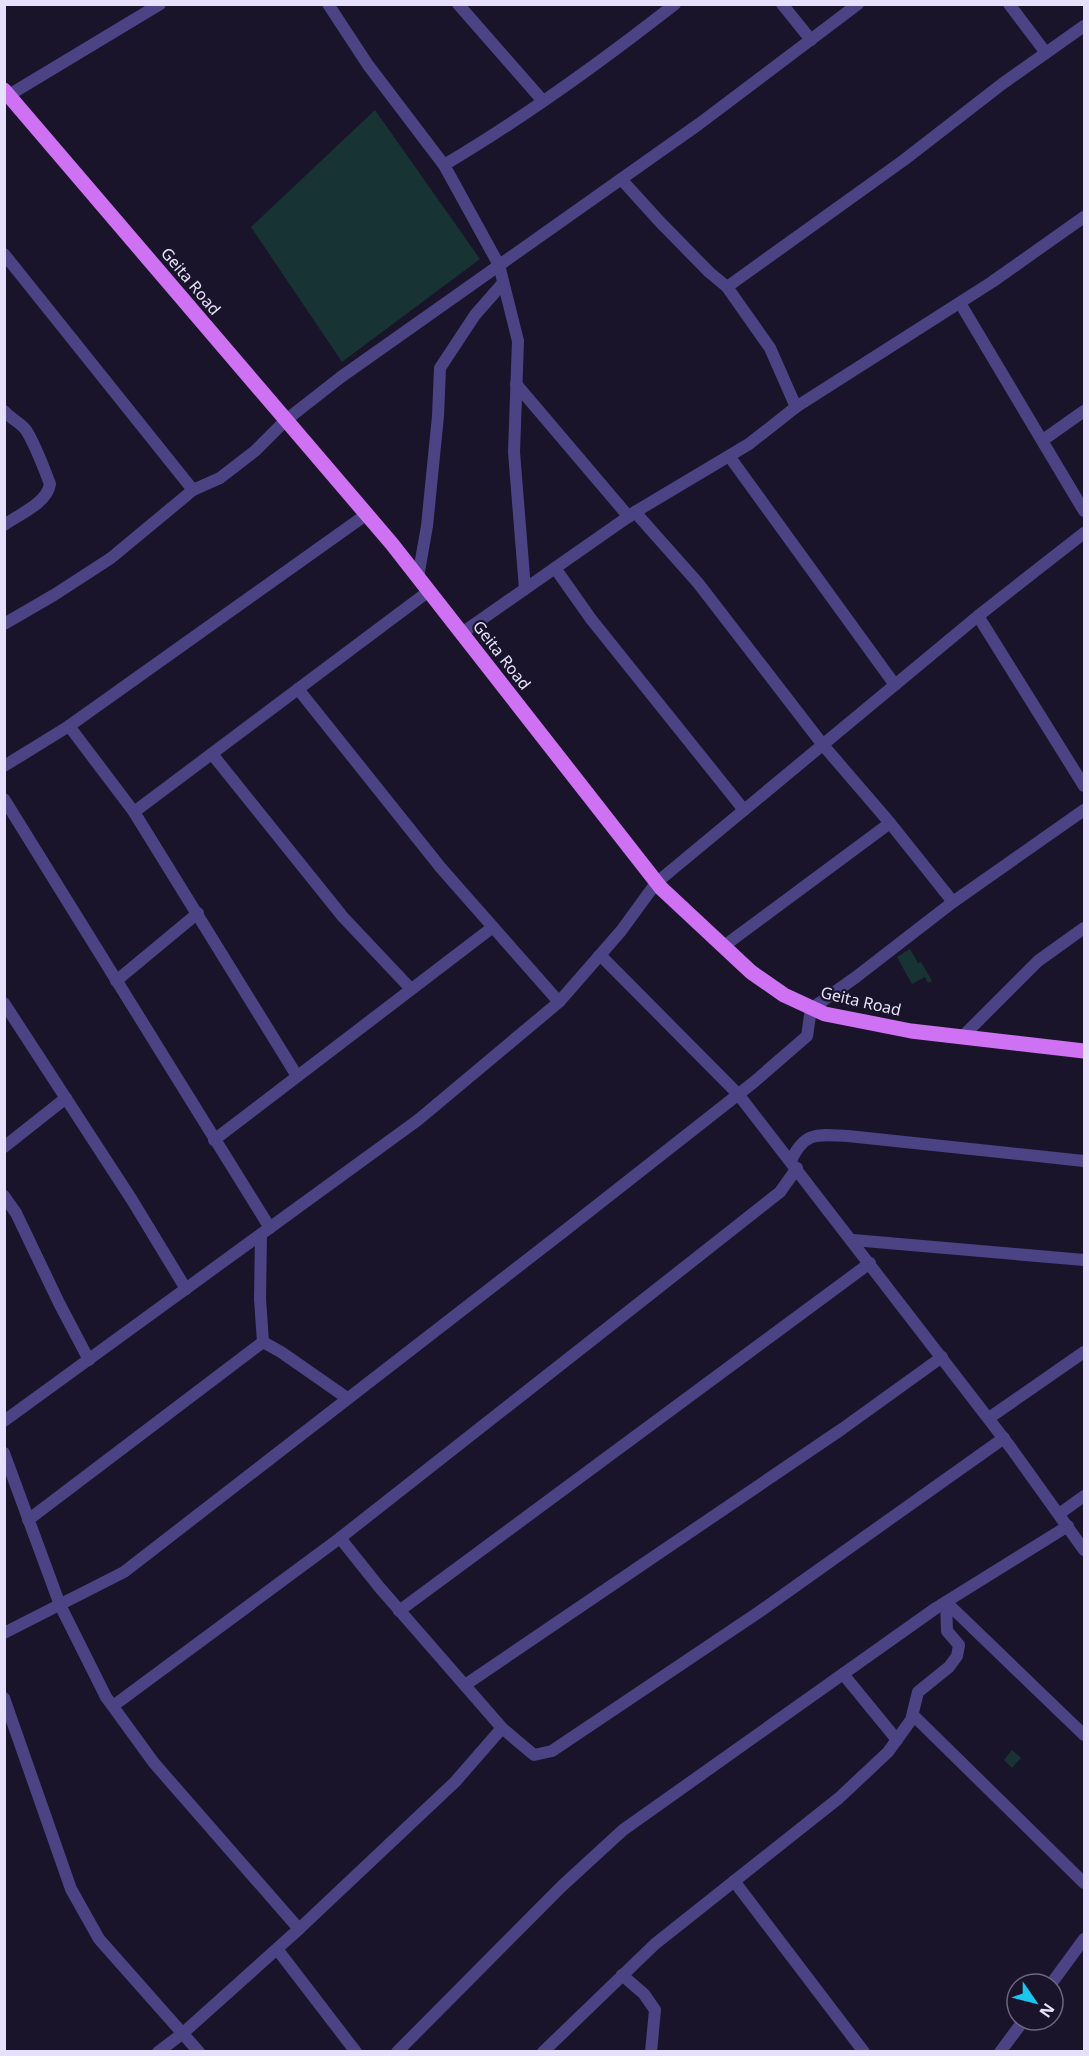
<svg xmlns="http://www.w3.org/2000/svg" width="1089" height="2056" viewBox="0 0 1089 2056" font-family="'Noto Sans',sans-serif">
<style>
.green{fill:#173334}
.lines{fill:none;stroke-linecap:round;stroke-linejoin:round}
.minor{stroke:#4c4385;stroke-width:12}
.major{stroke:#ce71f3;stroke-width:15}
.labels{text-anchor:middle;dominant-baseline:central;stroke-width:4.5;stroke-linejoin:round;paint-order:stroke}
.street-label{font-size:16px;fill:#e6e0fc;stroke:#1a142b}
</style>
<rect width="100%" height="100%" fill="#1a142b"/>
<g class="green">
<path d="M375,110L480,259L342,362L251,227Z"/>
<path d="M910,949L918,963L921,962L932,981L928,983L925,977L912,984L897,957Z"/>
<path d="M1012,1750L1021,1758L1012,1768L1004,1760Z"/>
</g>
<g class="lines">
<g class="minor">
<path d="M328,4L368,65L444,165L499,265L518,341L514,452L525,589"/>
<path d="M458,4L543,101"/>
<path d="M782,4L811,40"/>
<path d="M1009,4L1046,53"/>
<path d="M9,95L160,4"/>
<path d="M444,165C525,117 601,62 675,4"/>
<path d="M621,179L660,222L709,272L727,287L770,348L796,407"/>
<path d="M4,254L193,490"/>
<path d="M727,287L904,160L1002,84L1084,26"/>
<path d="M960,303L1084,511"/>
<path d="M516,384L629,517"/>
<path d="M4,411C11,419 20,422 26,430C36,446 43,466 50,484C47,503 20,514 4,525"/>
<path d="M1043,440L1084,411"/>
<path d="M729,456L895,685"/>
<path d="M635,512L698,583L823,745L890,823L953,902"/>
<path d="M555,568L591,619L744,810"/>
<path d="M418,577L427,526L438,416L440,368L475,315L503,283"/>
<path d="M978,616L1084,786"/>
<path d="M4,624L54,595L111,558L193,490L220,478L255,451L286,420L341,377L699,124L858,4"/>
<path d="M462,633L635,512L749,444L796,407L992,282L1084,217"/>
<path d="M298,689L441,868L559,1002"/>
<path d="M69,726L134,812L297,1076"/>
<path d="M212,754L343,917L411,989"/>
<path d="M4,766L69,726L367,514"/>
<path d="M4,799L270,1228"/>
<path d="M134,812L429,591"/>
<path d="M724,946L890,823"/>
<path d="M600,955L738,1094L1011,1448L1084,1550"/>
<path d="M116,981L198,913"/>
<path d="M4,1003L132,1200L186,1289"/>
<path d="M962,1037L1038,961L1084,928"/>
<path d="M214,1140L493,927"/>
<path d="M4,1147L66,1098"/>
<path d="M791,1160C806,1130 818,1135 848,1136L1084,1161"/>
<path d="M4,1196L16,1213L59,1303L89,1360"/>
<path d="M261,1234L260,1299L263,1342"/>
<path d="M853,1240L1084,1260"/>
<path d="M989,1418L1084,1352"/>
<path d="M4,1421L418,1120L559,1002L621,931L656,883L978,616L1084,533"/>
<path d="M4,1453L60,1605L106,1697L154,1763L299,1929"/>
<path d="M1059,1514L1084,1496"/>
<path d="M28,1520L263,1342L281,1352L347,1398"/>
<path d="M340,1538L380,1588L502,1728L534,1755L552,1751L759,1612L1004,1438"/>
<path d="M946,1602L1084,1735"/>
<path d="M399,1611L870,1263"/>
<path d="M4,1633L124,1572L563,1232L754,1082L807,1036L811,1009L856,977L953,902L1084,810"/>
<path d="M843,1674L897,1740"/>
<path d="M465,1685L842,1429L942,1357"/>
<path d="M4,1698L71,1889L99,1939L199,2052"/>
<path d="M113,1706L340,1538L648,1296L780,1192L797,1168"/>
<path d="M913,1715L1084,1883"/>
<path d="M734,1881L864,2052"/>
<path d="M277,1949L356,2052"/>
<path d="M622,1975L644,1994L655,2010L651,2052"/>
<path d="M1051,1984L1084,1939"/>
<path d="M158,2052L182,2034L299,1929L455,1782L502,1728"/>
<path d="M397,2052L562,1886L623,1830L936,1608L1068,1526"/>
<path d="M543,2052L655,1944L839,1798L888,1752L911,1720L918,1692L949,1667L957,1656L959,1645L947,1631L946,1602"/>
<path d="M1000,2052L1024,2020"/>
</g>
<path class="major" d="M4,90L392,544L661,888L751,972L784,995L825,1014L911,1031L1084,1051"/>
</g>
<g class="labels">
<g class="street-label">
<text transform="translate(191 281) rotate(50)">Geita Road</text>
<text transform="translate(502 655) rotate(52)">Geita Road</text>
<text transform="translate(861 1001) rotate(13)">Geita Road</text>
</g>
</g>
<rect width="1089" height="2056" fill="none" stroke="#e6e0fc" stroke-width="12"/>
<g transform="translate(1035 2002) rotate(125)"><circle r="28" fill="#1a142b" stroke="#6c667f" stroke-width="1.5"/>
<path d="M0-4.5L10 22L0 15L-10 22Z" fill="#1dc4ec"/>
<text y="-9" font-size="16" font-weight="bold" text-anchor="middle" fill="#e6e0fc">N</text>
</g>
</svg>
